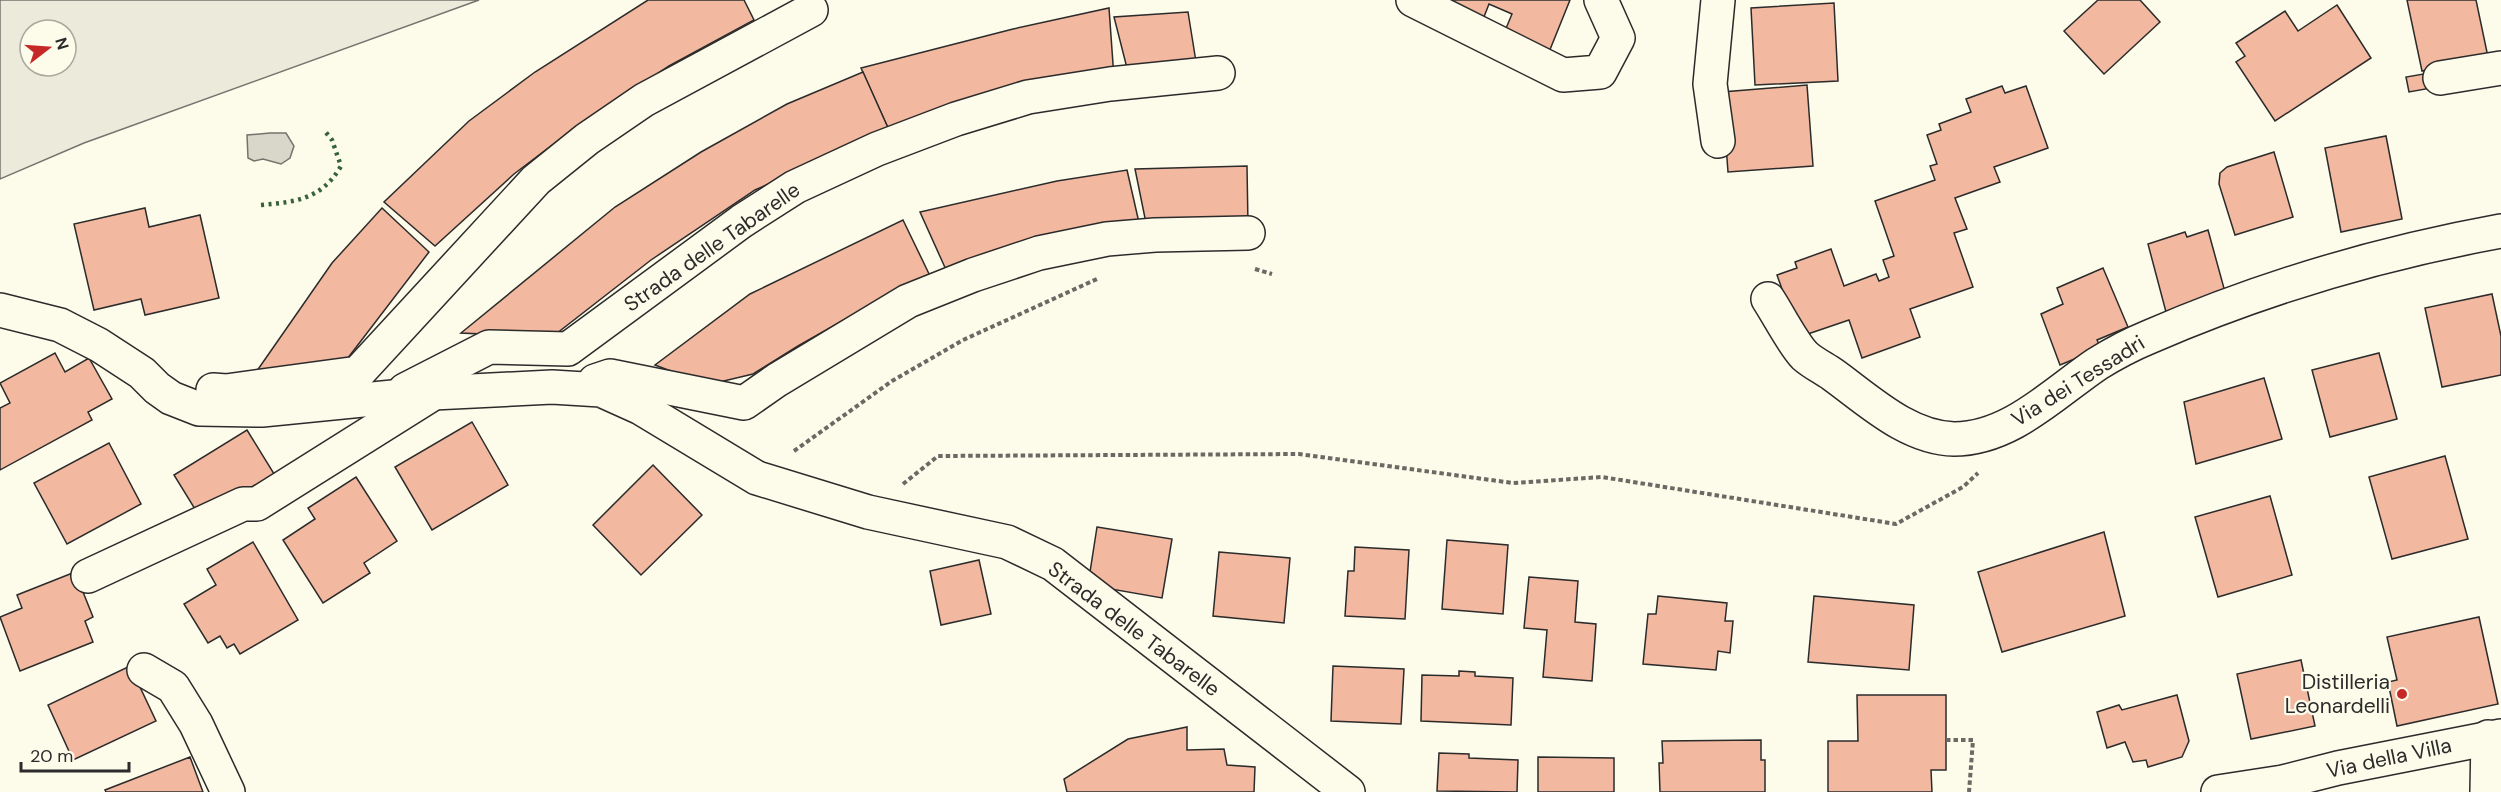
<svg xmlns="http://www.w3.org/2000/svg" width="2501" height="792" viewBox="0 0 2501 792" font-family="'DM Sans',sans-serif">
<style>
.green{fill:#ecebdb;stroke:#74746e;stroke-width:1.5;fill-rule:evenodd}
.water{fill:#d8d7c9;stroke:#74746e;stroke-width:1.5}
.building{fill:#f2b8a0;stroke:#2b2b2b;stroke-width:1.5}
.lines{fill:none;stroke-linecap:round;stroke-linejoin:round}
.minor-casing{stroke:#2b2b2b;stroke-width:36}
.path{stroke:#6a6964;stroke-width:4;stroke-dasharray:4.5 3;stroke-linecap:butt}
.minor{stroke:#fdfbea;stroke-width:33}
.hedge{stroke:#34623c;stroke-width:4.5;stroke-dasharray:3 4.5;stroke-linecap:butt}
.poi-dot{fill:#c62828;stroke:#fdfbea;stroke-width:2}
.labels{text-anchor:middle;dominant-baseline:central;stroke-width:4.5;stroke-linejoin:round;paint-order:stroke}
.street-label{font-size:21px;fill:#2b2b2b;stroke:#fdfbea}
.poi-label{font-size:21px;fill:#2b2b2b;stroke:#fdfbea;text-anchor:end}
</style>
<rect width="100%" height="100%" fill="#fdfbea"/>
<path class="green" d="M0,0H479L84,143L0,179ZM30,30H66V66H30Z"/>
<path class="water" d="M270,133H286L294,146L290,158L281,164L263,159L254,161L248,158L247,135Z"/>
<g class="building">
<path d="M648,0H744L754,20L669,66L572,130L514,174L435,246L384,202L469,121L535,72Z"/>
<path d="M1415,0H1570L1547,57L1502,38L1512,14L1489,4L1480,27Z"/>
<path d="M2098,0H2140L2160,22L2104,74L2064,31Z"/>
<path d="M2407,0H2476L2488,57L2422,71Z"/>
<path d="M1834,3L1838,81L1755,85L1751,8Z"/>
<path d="M2337,5L2371,58L2275,121L2236,62L2245,56L2236,43L2285,11L2298,31Z"/>
<path d="M1109,8L1114,78L889,130L861,68L1013,29Z"/>
<path d="M1188,12L1197,68L1129,76L1114,17Z"/>
<path d="M863,72L889,130L755,190L651,260L552,337L461,333L615,207L701,152L787,104Z"/>
<path d="M2435,72L2437,87L2409,92L2406,77Z"/>
<path d="M1807,85L1813,166L1728,172L1722,92Z"/>
<path d="M2002,86L2005,93L2026,86L2048,148L1994,167L2000,182L1955,198L1967,229L1954,233L1973,287L1910,309L1920,337L1862,358L1849,320L1799,337L1777,275L1797,268L1795,262L1831,249L1844,286L1876,274L1879,281L1889,277L1883,260L1894,256L1875,201L1935,180L1930,166L1937,164L1927,135L1941,130L1939,124L1971,112L1966,99Z"/>
<path d="M2386,136L2402,219L2341,232L2325,148Z"/>
<path d="M2274,152L2293,217L2235,235L2219,184L2220,173L2227,167Z"/>
<path d="M1247,166L1248,226L1147,228L1135,169Z"/>
<path d="M1127,170L1140,227L947,272L920,212L1057,181Z"/>
<path d="M145,208L149,227L200,215L219,298L145,315L141,299L94,310L74,224Z"/>
<path d="M382,208L429,252L341,367L252,378L332,263Z"/>
<path d="M903,220L932,280L865,308L798,346L753,374L707,385L655,365L750,294Z"/>
<path d="M2208,230L2225,292L2166,312L2148,244L2185,232L2187,237Z"/>
<path d="M2103,268L2128,327L2097,340L2101,348L2060,365L2041,314L2063,304L2057,288Z"/>
<path d="M2492,294L2501,336V375L2442,387L2425,308Z"/>
<path d="M55,353L65,372L89,358L112,399L88,412L92,420L0,470V408L10,403L0,383Z"/>
<path d="M2379,353L2397,419L2330,437L2312,370Z"/>
<path d="M2264,378L2282,439L2196,464L2184,402Z"/>
<path d="M472,422L508,485L432,530L395,467Z"/>
<path d="M247,430L276,477L203,522L174,475Z"/>
<path d="M109,443L141,504L67,544L34,483Z"/>
<path d="M2445,456L2468,539L2392,559L2369,477Z"/>
<path d="M653,465L702,515L641,575L593,525Z"/>
<path d="M356,477L397,541L364,563L370,573L323,603L283,540L315,519L308,508Z"/>
<path d="M2270,496L2292,575L2218,597L2195,517Z"/>
<path d="M1097,527L1172,539L1162,598L1088,585Z"/>
<path d="M2104,532L2125,616L2002,652L1978,572Z"/>
<path d="M1447,540L1508,545L1503,614L1442,609Z"/>
<path d="M253,542L298,620L240,654L234,644L227,648L220,636L208,643L184,604L216,585L207,569Z"/>
<path d="M1355,547L1409,550L1405,619L1345,616L1348,571H1354Z"/>
<path d="M1219,552L1290,558L1284,623L1213,616Z"/>
<path d="M979,560L991,614L941,625L930,571Z"/>
<path d="M75,572L93,617L85,621L93,642L20,671L0,617L22,608L17,595Z"/>
<path d="M1529,577L1578,581L1575,622L1596,624L1592,681L1543,677L1547,630L1524,628Z"/>
<path d="M1658,596L1727,603L1725,621H1733L1730,653L1718,651L1716,670L1643,664L1648,614H1656Z"/>
<path d="M1814,596L1914,605L1909,670L1808,662Z"/>
<path d="M2479,617L2498,704L2397,726L2388,682L2397,680L2387,637Z"/>
<path d="M2301,660L2315,726L2251,739L2237,674Z"/>
<path d="M130,666L156,721L73,760L48,705Z"/>
<path d="M1333,666L1404,669L1401,724L1331,721Z"/>
<path d="M1459,671L1475,672V676L1513,678L1511,725L1421,721L1422,675L1459,676Z"/>
<path d="M1857,695H1946V770H1931L1932,792H1828V741H1858Z"/>
<path d="M2177,695L2189,741L2182,757L2148,767L2146,760L2133,762L2125,742L2107,748L2097,712L2119,705L2122,710Z"/>
<path d="M1187,727V750L1224,749L1227,765L1255,767L1254,792H1067L1064,779L1128,739Z"/>
<path d="M1761,740V760H1765V792H1660L1659,763H1663L1662,741Z"/>
<path d="M1439,753L1469,754V758L1518,760L1517,792L1437,791Z"/>
<path d="M190,757L203,792H106L105,790Z"/>
<path d="M1538,757L1614,758V792H1538Z"/>
</g>
<g class="lines">
<defs>
<g id="minor">
<path d="M1413,0L1563,75L1600,72L1618,38L1601,0"/>
<path d="M1718,0L1710,84L1718,141"/>
<path d="M2440,78L2501,68"/>
<path d="M1768,299C1778,314 1793,344 1805,356C1813,363 1823,368 1832,374C1867,399 1907,438 1954,439C2010,439 2054,393 2097,364C2113,354 2132,344 2149,337C2262,288 2380,253 2501,231"/>
<path d="M0,310L60,325L99,345L142,373L157,388L171,398L199,409L262,410L433,393L552,387L601,390L641,408L757,478L868,512L1007,542L1053,564L1348,792"/>
<path d="M595,381L610,376L744,403L777,380L908,301L973,275L1039,253L1107,239L1155,235L1248,233"/>
<path d="M213,390L226,391L358,373L536,180L587,139L644,100L811,10"/>
<path d="M405,390L489,347L568,349L742,221L795,187L877,149L956,119L1028,97L1110,84L1218,73"/>
<path d="M88,576L243,504H257L429,396"/>
<path d="M144,670L173,687L196,724L228,792"/>
<path d="M2218,792L2283,782L2338,768L2501,736"/>
<path d="M2487,792L2488,737"/>
</g>
</defs>
<use href="#minor" class="minor-casing"/>
<g class="path">
<path d="M1255,269L1272,274"/>
<path d="M794,451L892,381L963,340L1097,279"/>
<path d="M903,484L938,456L1299,454L1513,483L1602,477L1896,524L1963,487L1978,473"/>
<path d="M1946,740H1973L1969,792"/>
</g>
<use href="#minor" class="minor"/>
<path class="hedge" d="M261,205C296,202 322,199 341,166L332,140L324,130"/>
</g>
<circle class="poi-dot" cx="2402" cy="694" r="6"/>
<g class="labels">
<g class="street-label">
<text transform="translate(712 247) rotate(-35)">Strada delle Tabarelle</text>
<text transform="translate(2078 381) rotate(-32)">Via dei Tessadri</text>
<text transform="translate(1134 629) rotate(37)">Strada delle Tabarelle</text>
<text transform="translate(2389 758) rotate(-12)">Via della Villa</text>
</g>
<g class="poi-label">
<text x="2390" y="682">Distilleria<tspan x="2390" dy="24">Leonardelli</tspan></text>
</g>
</g>
<g transform="translate(48 48) rotate(73)"><circle r="28" fill="#fdfbea" stroke="#a9a89e" stroke-width="1.5"/>
<path d="M0-4.5L10 22L0 15L-10 22Z" fill="#c62828"/>
<text y="-9" font-size="16" font-weight="bold" text-anchor="middle" fill="#2b2b2b">N</text>
</g>
<path d="M21 762v9h108v-9" fill="none" stroke="#2b2b2b" stroke-width="3"/>
<text x="30" y="762" font-size="18" fill="#2b2b2b" stroke="#fdfbea" stroke-width="4.5" paint-order="stroke">20 m</text>
</svg>
